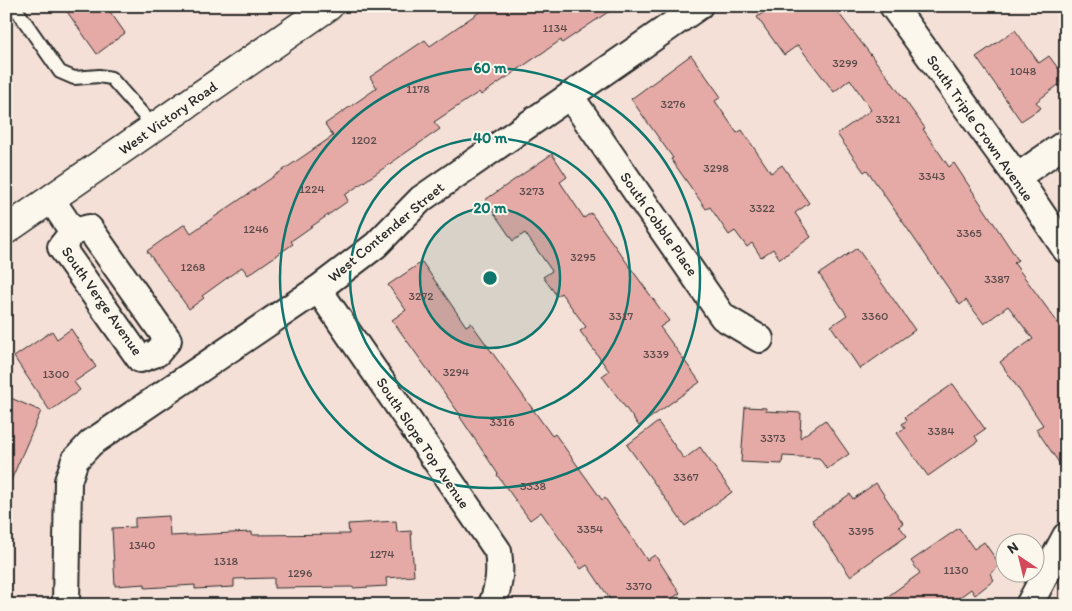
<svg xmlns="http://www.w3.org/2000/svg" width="1072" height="611" viewBox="0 0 1072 611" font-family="Itim,sans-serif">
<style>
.building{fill:#e5aaa6;stroke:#2b2b2b}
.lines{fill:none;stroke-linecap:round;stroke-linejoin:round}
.lane-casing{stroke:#2b2b2b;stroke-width:16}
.street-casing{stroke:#2b2b2b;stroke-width:30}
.secondary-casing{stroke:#2b2b2b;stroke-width:31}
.lane{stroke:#fbf7ec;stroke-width:12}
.street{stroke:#fbf7ec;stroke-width:26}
.secondary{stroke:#fbf7ec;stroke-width:28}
.ring{fill:none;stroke:#0f766e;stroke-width:2.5}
.labels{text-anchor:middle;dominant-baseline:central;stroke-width:4;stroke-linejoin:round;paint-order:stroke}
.number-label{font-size:12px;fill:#5a4b4a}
.street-label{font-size:15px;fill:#2b2b2b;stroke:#fbf7ec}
.centre{fill:#0f766e;stroke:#fbf7ec;stroke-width:2.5}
.ring-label{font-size:15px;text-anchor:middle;font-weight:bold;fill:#0f766e;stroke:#fbf7ec;stroke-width:4;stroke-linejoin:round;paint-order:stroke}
</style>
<rect width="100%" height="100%" fill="#f4e0d7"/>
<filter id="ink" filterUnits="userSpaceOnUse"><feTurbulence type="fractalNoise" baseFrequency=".02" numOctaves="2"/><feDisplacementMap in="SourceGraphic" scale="10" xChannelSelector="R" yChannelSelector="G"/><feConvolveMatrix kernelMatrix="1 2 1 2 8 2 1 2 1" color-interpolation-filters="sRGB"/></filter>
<g filter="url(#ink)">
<g class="building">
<path d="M63,6H106L125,33L97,54Z"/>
<path d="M488,6H617L562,43L561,40L481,95L479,92L434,122L440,129L345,195L348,201L291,241L293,244L248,275L242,267L202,296L204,298L189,309L147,251L185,224L191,233L333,136L325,124L377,88L370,77L425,40L430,46Z"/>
<path d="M773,6H833L891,81L925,128L923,129L949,167L954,163L1018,260L1014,263L1066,334V473L1036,429L1043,425L1000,362L1033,339L1008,306L984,324L966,300L960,305L867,170L864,172L837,134L871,110L850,79L834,92L798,45L784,55L757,17Z"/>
<path d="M1015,30L1039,63L1049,56L1066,79L1036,102L1041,108L1021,121L976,57Z"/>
<path d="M691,55L721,97L715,101L737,133L742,130L771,173L782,165L809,203L795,213L811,237L780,259L773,249L761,257L752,243L747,247L735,231L729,235L710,207L706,209L671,159L673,158L631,99Z"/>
<path d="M552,154L567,177L560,182L584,218L591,213L669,321L660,327L700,382L639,426L602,376L609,371L580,331L586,327L561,293L557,296L543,277L552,271L525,233L513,241L485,200Z"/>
<path d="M857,248L915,330L860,369L831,326L847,315L819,274Z"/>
<path d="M422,262L466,326L471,323L552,436L555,434L602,500L605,498L647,560L655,555L680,593L662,605H614L587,565L581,569L541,512L530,520L497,475L498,474L460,417L461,416L392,320L406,310L388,285Z"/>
<path d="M71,329L96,367L74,382L80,390L50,411L14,357L52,331L57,339Z"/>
<path d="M953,384L985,429L975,436L978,441L928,476L897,433L905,428L902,424L907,420L905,417Z"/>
<path d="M6,396L41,411L6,492Z"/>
<path d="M745,407L766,408V411L801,413L800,438L825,420L849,454L827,469L819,458L783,456L782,464L741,462Z"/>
<path d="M658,422L684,459L700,447L732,492L685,526L627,445Z"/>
<path d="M876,483L903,523L899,526L907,536L850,576L812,520L850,494L853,499Z"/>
<path d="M169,516L170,536L252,532V535L349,534L348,524L396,521L397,532L411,531L414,576L386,578L387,586L353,588L352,587L274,588V578L234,579V587L195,589V585L145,588V584L115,586L112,528L135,527V518Z"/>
<path d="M959,528L974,549L984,542L1000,565L990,574L994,580L975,595L971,589L949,605H876L920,573L911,561Z"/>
</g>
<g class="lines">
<defs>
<path id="lane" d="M14,6L60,72L74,78L99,76L111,78L155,128"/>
<g id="street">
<path d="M893,6L1017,177L1066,250"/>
<path d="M570,96L723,317L760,339"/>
<path d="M1017,177L1066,143"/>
<path d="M51,199L73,232"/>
<path d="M89,228L168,340L157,353L140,359L61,247L73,232Z"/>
<path d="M318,289L498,551C501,573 499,585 492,605"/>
<path d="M66,605L68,481L75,460L91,443L318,289L376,245L421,199L699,6"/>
<path d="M1029,605L1066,536"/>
</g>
<path id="secondary" d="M6,230L329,6"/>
</defs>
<use href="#lane" class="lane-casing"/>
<use href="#street" class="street-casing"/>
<use href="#secondary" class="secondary-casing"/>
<use href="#lane" class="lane"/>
<use href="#street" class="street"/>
<use href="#secondary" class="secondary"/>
</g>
</g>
<circle cx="490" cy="278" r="70" fill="#0f766e" fill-opacity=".12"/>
<g class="ring">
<circle cx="490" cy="278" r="70"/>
<circle cx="490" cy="278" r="140"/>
<circle cx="490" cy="278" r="210"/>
</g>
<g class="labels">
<g class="number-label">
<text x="555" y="28">1134</text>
<text x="845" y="63">3299</text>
<text x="1023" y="71">1048</text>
<text x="418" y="89">1178</text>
<text x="673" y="104">3276</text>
<text x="888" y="119">3321</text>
<text x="364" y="140">1202</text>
<text x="716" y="168">3298</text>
<text x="932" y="176">3343</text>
<text x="312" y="189">1224</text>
<text x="532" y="191">3273</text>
<text x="762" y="208">3322</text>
<text x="256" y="229">1246</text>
<text x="969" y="233">3365</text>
<text x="583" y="257">3295</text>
<text x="193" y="267">1268</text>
<text x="997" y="279">3387</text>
<text x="421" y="296">3272</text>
<text x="621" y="316">3317</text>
<text x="875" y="316">3360</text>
<text x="656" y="354">3339</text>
<text x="456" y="372">3294</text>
<text x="56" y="374">1300</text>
<text x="502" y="422">3316</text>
<text x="941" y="431">3384</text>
<text x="773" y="438">3373</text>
<text x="686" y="477">3367</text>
<text x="533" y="486">3338</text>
<text x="590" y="529">3354</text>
<text x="861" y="531">3395</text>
<text x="142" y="545">1340</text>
<text x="382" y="554">1274</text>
<text x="226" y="561">1318</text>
<text x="956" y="570">1130</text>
<text x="300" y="573">1296</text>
<text x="639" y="586">3370</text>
</g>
<g class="street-label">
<text transform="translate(168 118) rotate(-35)">West Victory Road</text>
<text transform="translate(980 128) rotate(55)">South Triple Crown Avenue</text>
<text transform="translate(659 224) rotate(55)">South Cobble Place</text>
<text transform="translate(386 232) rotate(-40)">West Contender Street</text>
<text transform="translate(102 301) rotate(55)">South Verge Avenue</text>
<text transform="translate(423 443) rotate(56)">South Slope Top Avenue</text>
</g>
</g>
<circle cx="490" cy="278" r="8" class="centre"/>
<g class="ring-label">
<text x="490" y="73">60 m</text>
<text x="490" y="143">40 m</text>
<text x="490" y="213">20 m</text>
</g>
<rect width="1072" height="611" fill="none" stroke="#fbf7ec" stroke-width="25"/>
<rect x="12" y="12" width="1047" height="586" fill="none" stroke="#2b2b2b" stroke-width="2" filter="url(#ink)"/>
<g transform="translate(1020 558) rotate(325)"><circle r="24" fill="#fbf7ec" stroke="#a8a59f"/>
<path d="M0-4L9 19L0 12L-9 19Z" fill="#d1495b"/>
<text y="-8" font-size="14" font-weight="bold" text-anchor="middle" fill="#2b2b2b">N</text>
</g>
</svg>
